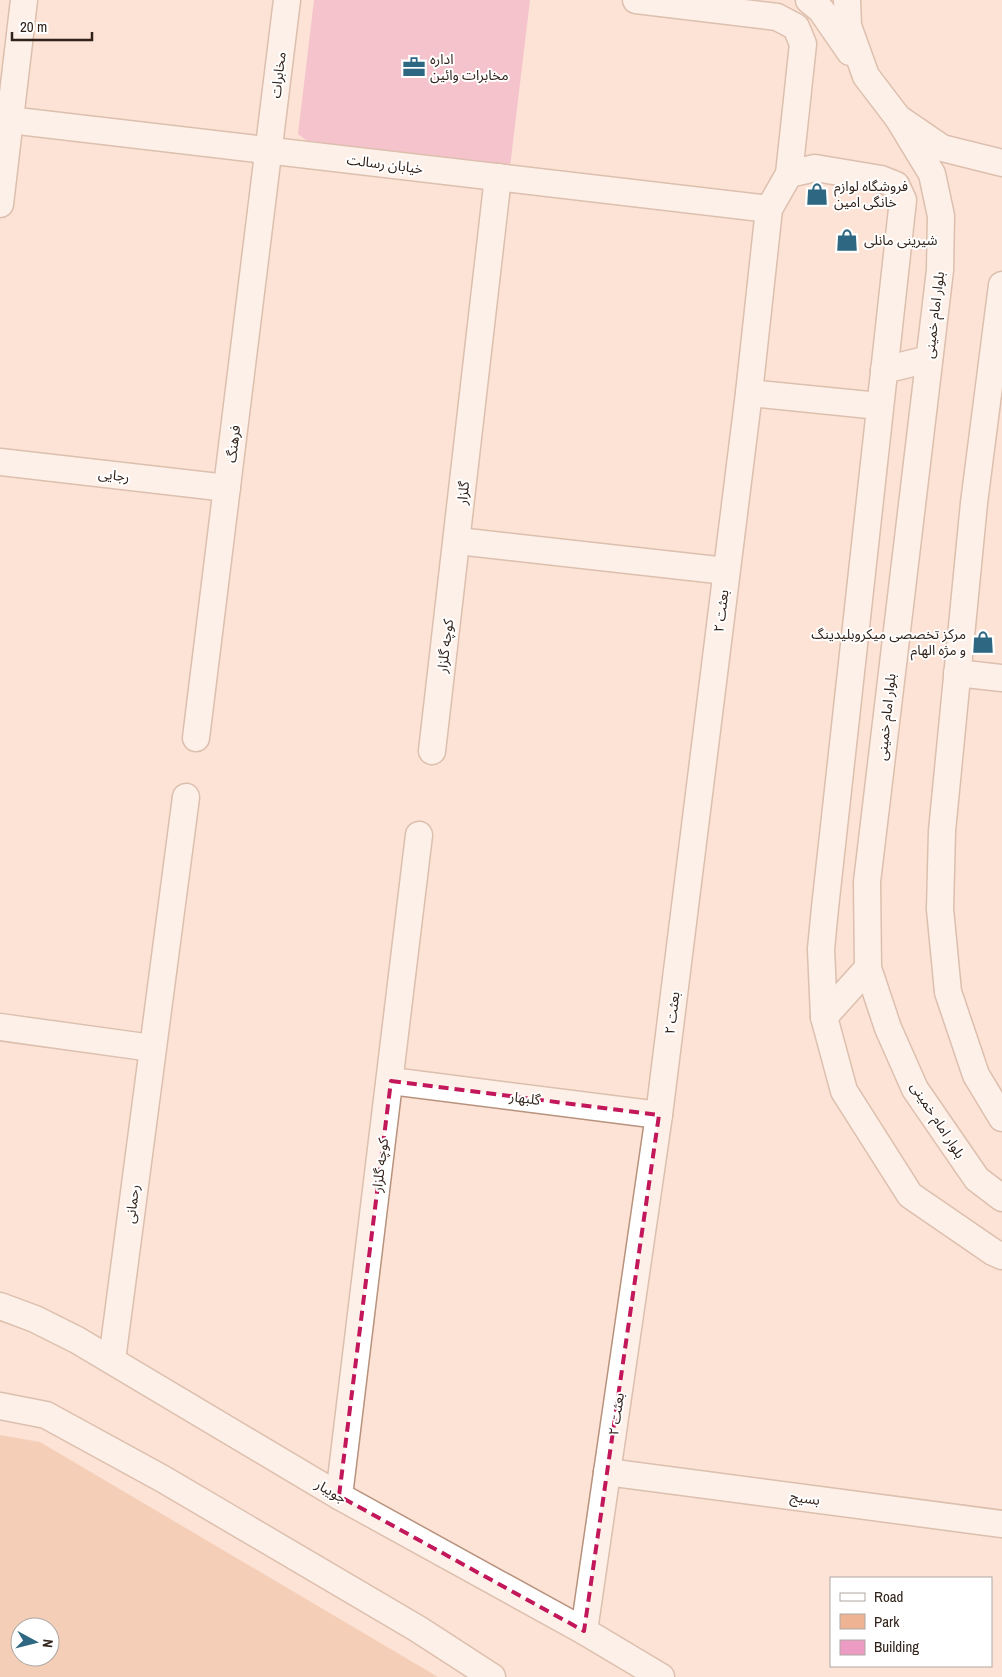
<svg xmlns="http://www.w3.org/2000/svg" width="1002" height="1677" viewBox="0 0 1002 1677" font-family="'Archivo Narrow','Noto Sans Arabic',sans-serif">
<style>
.green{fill:#edb393;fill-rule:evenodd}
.building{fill:#ec9bc2}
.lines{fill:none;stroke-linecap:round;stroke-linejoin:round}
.minor-casing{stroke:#b8927d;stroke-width:29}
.minor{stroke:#fff;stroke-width:26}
.marked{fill:none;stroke:#c2185b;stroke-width:4;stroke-dasharray:10 6;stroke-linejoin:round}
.labels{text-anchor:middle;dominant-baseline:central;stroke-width:4;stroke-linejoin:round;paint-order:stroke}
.poi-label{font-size:14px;fill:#31221a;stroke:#fff;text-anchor:start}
.street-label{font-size:14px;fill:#31221a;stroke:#fff}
</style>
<rect width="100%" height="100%" fill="#fce3d6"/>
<path class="green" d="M0,1435L40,1442L438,1677H0ZM20,1627H50V1657H20Z"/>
<path class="building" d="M314,0H530L510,167L314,146L298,134Z"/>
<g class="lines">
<defs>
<g id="minor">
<path d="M636,0L777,17L796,27L803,44L789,174"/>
<path d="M809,0L821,10L850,52"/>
<path d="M847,0L848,26L866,76L898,118L942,148L1002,163"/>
<path d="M898,118L932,174L941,216L940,270L867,882L868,968L888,1028L915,1089L977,1179L1002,1198"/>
<path d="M0,119L769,209"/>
<path d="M0,204L24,0"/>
<path d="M1002,285L974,503L942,831L940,909L948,992L976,1075L1002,1118"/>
<path d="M884,370L929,359"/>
<path d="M749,393L879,406"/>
<path d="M0,462L227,488"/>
<path d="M458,541L726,571"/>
<path d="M957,673L1002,678"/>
<path d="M196,738L287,0"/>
<path d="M432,751L498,177"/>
<path d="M824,1017L868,968"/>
<path d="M0,1027L152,1048"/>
<path d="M391,1081L659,1115"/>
<path d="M0,1306L35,1319L77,1340L339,1496L584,1631L661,1677"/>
<path d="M112,1360L186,797"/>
<path d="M0,1406L46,1415L163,1479L418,1629L492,1677"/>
<path d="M607,1472L1002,1524"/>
<path d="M339,1496L419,835"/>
<path d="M584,1631L659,1115L749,393L769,209L789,174L815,168L881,179L896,185L903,200L825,908L821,949L824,1017L844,1091L910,1195L993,1252L1002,1256"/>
</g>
</defs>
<use href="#minor" class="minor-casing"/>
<use href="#minor" class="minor"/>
</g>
<path d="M0 0H1002V1677H0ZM391,1081L659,1115L584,1631L339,1496Z" fill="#fce3d6" fill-opacity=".55" fill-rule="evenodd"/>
<path class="marked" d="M391,1081L659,1115L584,1631L339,1496Z"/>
<defs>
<symbol id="office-bare" viewBox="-9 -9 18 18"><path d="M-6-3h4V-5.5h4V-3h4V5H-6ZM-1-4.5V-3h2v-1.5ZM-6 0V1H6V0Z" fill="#2e6781" stroke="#fff" stroke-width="2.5" paint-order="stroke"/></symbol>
<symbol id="shop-bare" viewBox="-9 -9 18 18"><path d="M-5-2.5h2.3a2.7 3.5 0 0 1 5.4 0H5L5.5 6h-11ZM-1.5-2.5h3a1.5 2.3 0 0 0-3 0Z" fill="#2e6781" stroke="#fff" stroke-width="2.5" paint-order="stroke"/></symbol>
</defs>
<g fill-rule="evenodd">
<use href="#office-bare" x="398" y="51" width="32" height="32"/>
<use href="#shop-bare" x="801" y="178" width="32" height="32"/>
<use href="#shop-bare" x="831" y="224" width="32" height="32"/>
<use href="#shop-bare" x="967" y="626" width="32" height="32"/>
</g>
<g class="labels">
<g class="poi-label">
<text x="430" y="59">اداره<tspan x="430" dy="16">مخابرات وائین</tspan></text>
<text x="834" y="186">فروشگاه لوازم<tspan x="834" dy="16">خانگی امین</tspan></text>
<text x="864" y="240">شیرینی مانلی</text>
<text x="966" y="634" text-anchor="end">مرکز تخصصی میکروبلیدینگ<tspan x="966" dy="16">و مژه الهام</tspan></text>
</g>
<g class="street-label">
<text transform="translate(278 75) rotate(-83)">مخابرات</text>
<text transform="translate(385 164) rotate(7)">خیابان رسالت</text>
<text transform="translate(934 315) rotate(-83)">بلوار امام خمینی</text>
<text transform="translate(233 444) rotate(-83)">فرهنگ</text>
<text transform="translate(114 475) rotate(7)">رجایی</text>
<text transform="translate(463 493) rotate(-84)">گلزار</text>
<text transform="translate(721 611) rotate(-83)">بعثت ۲</text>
<text transform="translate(445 646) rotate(-83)">کوچه گلزار</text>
<text transform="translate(886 717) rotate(-84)">بلوار امام خمینی</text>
<text transform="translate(672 1013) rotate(-83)">بعثت ۲</text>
<text transform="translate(525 1098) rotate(7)">گلبهار</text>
<text transform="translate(938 1120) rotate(57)">بلوار امام خمینی</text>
<text transform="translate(380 1165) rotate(-83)">کوچه گلزار</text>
<text transform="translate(132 1204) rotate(-83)">رحمانی</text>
<text transform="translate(616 1414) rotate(-82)">بعثت ۲</text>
<text transform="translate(331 1491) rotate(30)">جویبار</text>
<text transform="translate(805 1498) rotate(8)">بسیج</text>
</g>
</g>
<rect x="830" y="1577" width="162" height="90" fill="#ffffff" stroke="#ada7a3"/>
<rect x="840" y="1593" width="25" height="8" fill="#ffffff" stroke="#ada7a3"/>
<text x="874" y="1602" font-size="15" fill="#31221a">Road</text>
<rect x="840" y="1614" width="25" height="15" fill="#edb393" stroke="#ada7a3"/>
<text x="874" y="1627" font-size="15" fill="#31221a">Park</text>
<rect x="840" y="1640" width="25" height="15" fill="#ec9bc2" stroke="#ada7a3"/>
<text x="874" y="1652" font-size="15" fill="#31221a">Building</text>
<g transform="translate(35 1642) rotate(97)"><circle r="24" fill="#ffffff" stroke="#ada7a3"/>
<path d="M0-4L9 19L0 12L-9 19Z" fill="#2e6781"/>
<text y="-8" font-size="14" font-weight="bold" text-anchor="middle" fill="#31221a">N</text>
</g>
<path d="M12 32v8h80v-8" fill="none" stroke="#31221a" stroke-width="2.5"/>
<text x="20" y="32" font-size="15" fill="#31221a" stroke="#ffffff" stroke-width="4" paint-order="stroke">20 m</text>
</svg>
